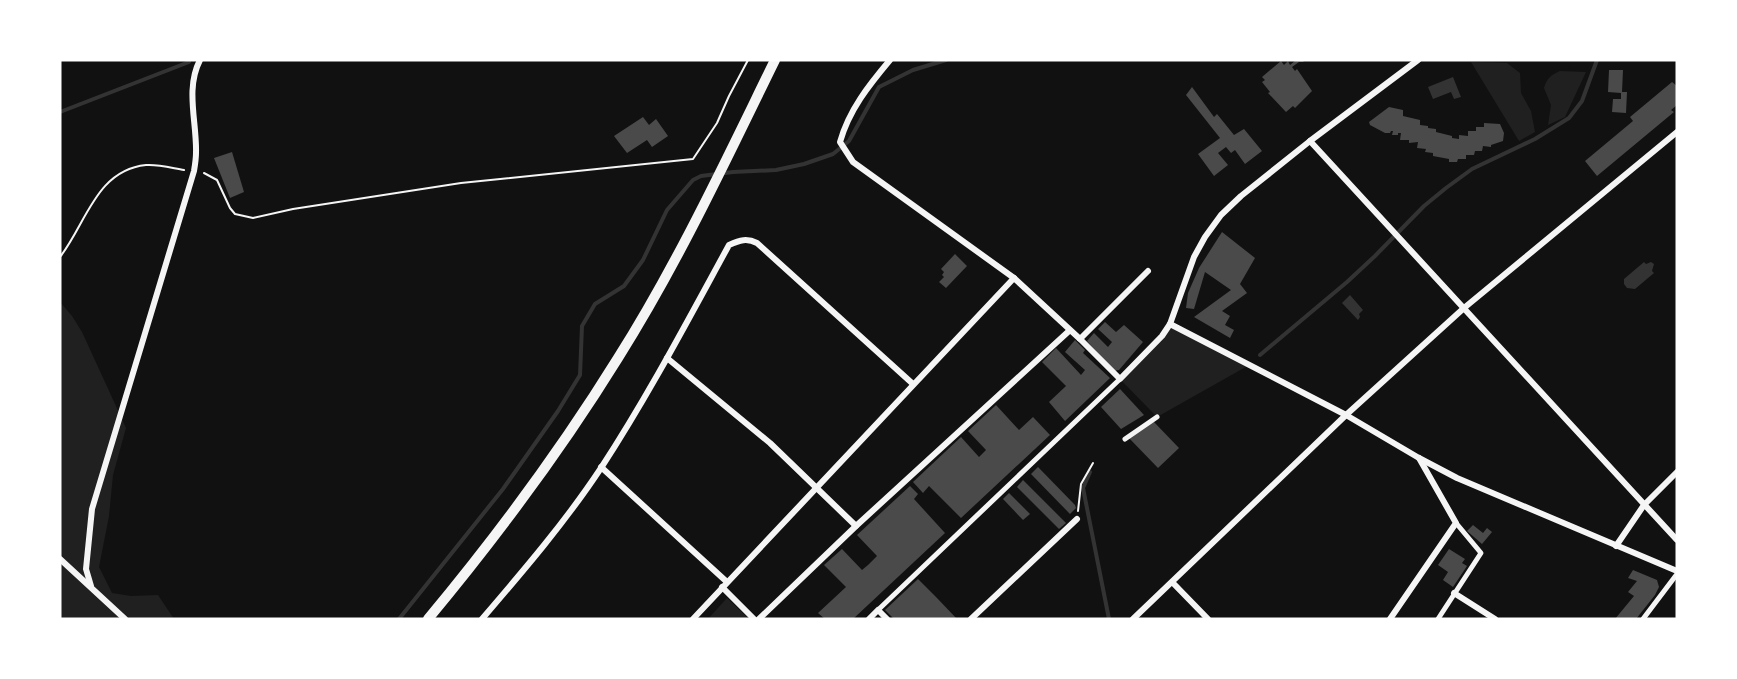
<svg xmlns="http://www.w3.org/2000/svg" width="1737" height="679" viewBox="0 0 1737 679" font-family="Overpass,sans-serif">
<style>
.green{fill:#202020}
.water{fill:#333}
.lines{fill:none;stroke-linecap:round;stroke-linejoin:round}
.stream{stroke:#333;stroke-width:4}
.building{fill:#4a4a4a}
.path{stroke:#f5f5f5;stroke-width:2}
.pedestrian{stroke:#f5f5f5;stroke-width:5}
.minor{stroke:#f5f5f5;stroke-width:6}
.secondary{stroke:#f5f5f5;stroke-width:10}
</style>
<rect width="100%" height="100%" fill="#111"/>
<g class="green">
<path d="M1471,62L1507,63L1520,73L1521,93L1531,111L1535,132L1519,141Z"/>
<path d="M1560,71L1586,72L1565,117L1548,125L1551,105L1544,88C1547,78 1551,75 1560,71Z"/>
<path d="M60,302L72,316L82,332L126,428L113,475L109,516L99,567L112,593L131,596L158,595L174,619H60Z"/>
<path d="M1175,324L1251,364L1157,417L1120,379Z"/>
<path d="M727,598L749,619H708Z"/>
</g>
<g class="water">
<path d="M1453,77L1461,97L1454,99L1451,92L1433,99L1428,87Z"/>
<path d="M1644,262L1646,264L1651,262L1654,264L1652,271L1654,273L1635,289L1627,288L1624,284V279Z"/>
<path d="M1350,295L1363,310L1359,314L1360,317L1358,320L1342,303Z"/>
</g>
<g class="lines">
<g class="stream">
<path d="M60,112L189,62"/>
<path d="M1260,355L1347,282L1375,256L1424,206L1446,188L1472,169L1535,139L1569,118L1582,101L1597,60"/>
<path d="M1090,472L1083,488L1109,619"/>
<path d="M399,619L503,489L558,411L580,375L582,326L595,304L624,286L643,260L667,210L693,180L701,176L733,172L776,170L804,164L833,154L849,141L879,87L913,70L946,60"/>
</g>
</g>
<g class="building">
<path d="M1296,60H1305L1303,62H1299L1292,67L1295,71L1297,69L1312,91L1295,108L1293,106L1286,112L1268,93L1270,92L1262,82L1265,80L1262,77L1281,61L1284,65L1288,61L1290,65Z"/>
<path d="M1609,70H1623L1622,92H1627L1626,113L1612,112L1613,99H1621V93L1608,92Z"/>
<path d="M1672,82L1677,86V105L1671,110L1674,112L1597,176L1585,161L1633,121L1630,117Z"/>
<path d="M1192,87L1214,117L1217,114L1234,135L1244,129L1262,151L1245,164L1235,150L1231,153L1226,147L1218,153L1228,165L1214,176L1198,154L1220,138L1186,95Z"/>
<path d="M1389,107L1403,110V116L1420,120V125L1428,126V128L1436,129V132L1452,136V138L1459,139V135L1468,136V131H1476V127H1484V123L1500,124L1504,133L1503,141L1491,145V147L1483,146L1482,151H1475L1474,155H1466V159H1458L1457,162H1449V159L1433,156V153L1425,152L1426,149L1417,148L1418,142L1409,143V140H1400L1401,133H1398V135H1392L1393,131H1391L1390,133H1385L1370,125L1369,122Z"/>
<path d="M643,117L649,125L656,119L668,136L652,147L647,140L627,153L614,136Z"/>
<path d="M232,152L244,192L230,198L214,158Z"/>
<path d="M1222,232L1255,258L1240,284L1247,293L1222,311L1230,316L1225,325L1234,330L1230,338L1194,317L1231,290L1205,272L1194,309L1186,308L1188,293L1199,268Z"/>
<path d="M955,254L967,266L946,288L939,282L944,277L942,275L944,272L941,269Z"/>
<path d="M1105,322L1116,332L1124,325L1143,342L1119,370L1114,371L1087,341L1094,333L1108,347L1112,342L1098,329Z"/>
<path d="M1075,340L1085,350L1083,353L1110,378L1065,421L1049,402L1066,386L1042,362L1056,348L1081,375L1085,370L1065,352Z"/>
<path d="M1120,389L1144,415L1121,429L1101,407Z"/>
<path d="M996,405L1019,430L1033,417L1050,435L961,518L929,486L923,493L913,482L961,437L979,457L986,450L968,431Z"/>
<path d="M1153,421L1179,448L1158,468L1128,437Z"/>
<path d="M1038,467L1075,505L1076,508L1070,514L1031,474Z"/>
<path d="M1023,480L1066,523L1059,529L1017,487Z"/>
<path d="M910,486L918,494L914,499L945,533L853,619H825L818,613L846,587L824,565L842,549L862,570L868,565L877,556L857,535Z"/>
<path d="M1009,493L1030,514L1023,520L1003,499Z"/>
<path d="M1473,525L1483,533L1487,528L1492,532L1482,544L1467,531Z"/>
<path d="M1449,549L1465,559L1462,563L1467,566L1453,587L1443,580L1448,572L1438,565Z"/>
<path d="M1633,570L1657,580L1659,587L1655,595L1636,619H1615L1634,596L1628,592L1637,581L1628,578Z"/>
<path d="M918,579L936,597L957,619H894L885,610Z"/>
</g>
<g class="lines">
<g class="path">
<path d="M204,173L217,180L230,208L235,214L253,218L293,209L461,183L693,159L717,123L729,96L748,60"/>
<path d="M60,257C86,224 96,170 146,165C158,164 172,168 184,170"/>
<path d="M1078,511L1081,484L1093,463"/>
</g>
<g class="pedestrian">
<path d="M1125,439L1157,417"/>
<path d="M878,610L1120,379"/>
<path d="M1438,619L1481,553L1456,523"/>
<path d="M1643,619L1677,574"/>
</g>
<g class="minor">
<path d="M890,60C869,85 849,110 840,142L853,162L1014,278L1080,339L1120,379L1162,336L1170,324L1194,257L1205,237L1221,215L1241,196L1310,141L1418,60"/>
<path d="M1310,141L1677,540"/>
<path d="M1170,324L1346,415L1419,458L1457,478L1677,571"/>
<path d="M1080,339L1148,271"/>
<path d="M667,358L770,443L856,526"/>
<path d="M601,467L727,582"/>
<path d="M1616,546L1644,505L1677,472"/>
<path d="M60,559L125,619"/>
<path d="M1173,583L1208,619"/>
<path d="M91,586L86,569L92,509L194,171C195,165 196,159 196,153C197,122 185,89 200,60"/>
<path d="M722,587L754,619"/>
<path d="M1454,593L1495,619"/>
<path d="M482,619C524,570 566,521 601,468C648,396 688,320 729,245C740,240 747,238 757,243L913,384"/>
<path d="M693,619L1014,278"/>
<path d="M759,619L856,526L1069,331"/>
<path d="M869,619L878,610L887,619"/>
<path d="M971,619L1077,519"/>
<path d="M1133,619L1346,415L1464,308L1677,132"/>
<path d="M1390,619L1456,523L1419,458"/>
</g>
<path class="secondary" d="M428,619C497,536 561,450 618,358C678,263 726,160 775,60"/>
</g>
<rect width="1737" height="679" fill="none" stroke="#ffffff" stroke-width="123"/>
</svg>
